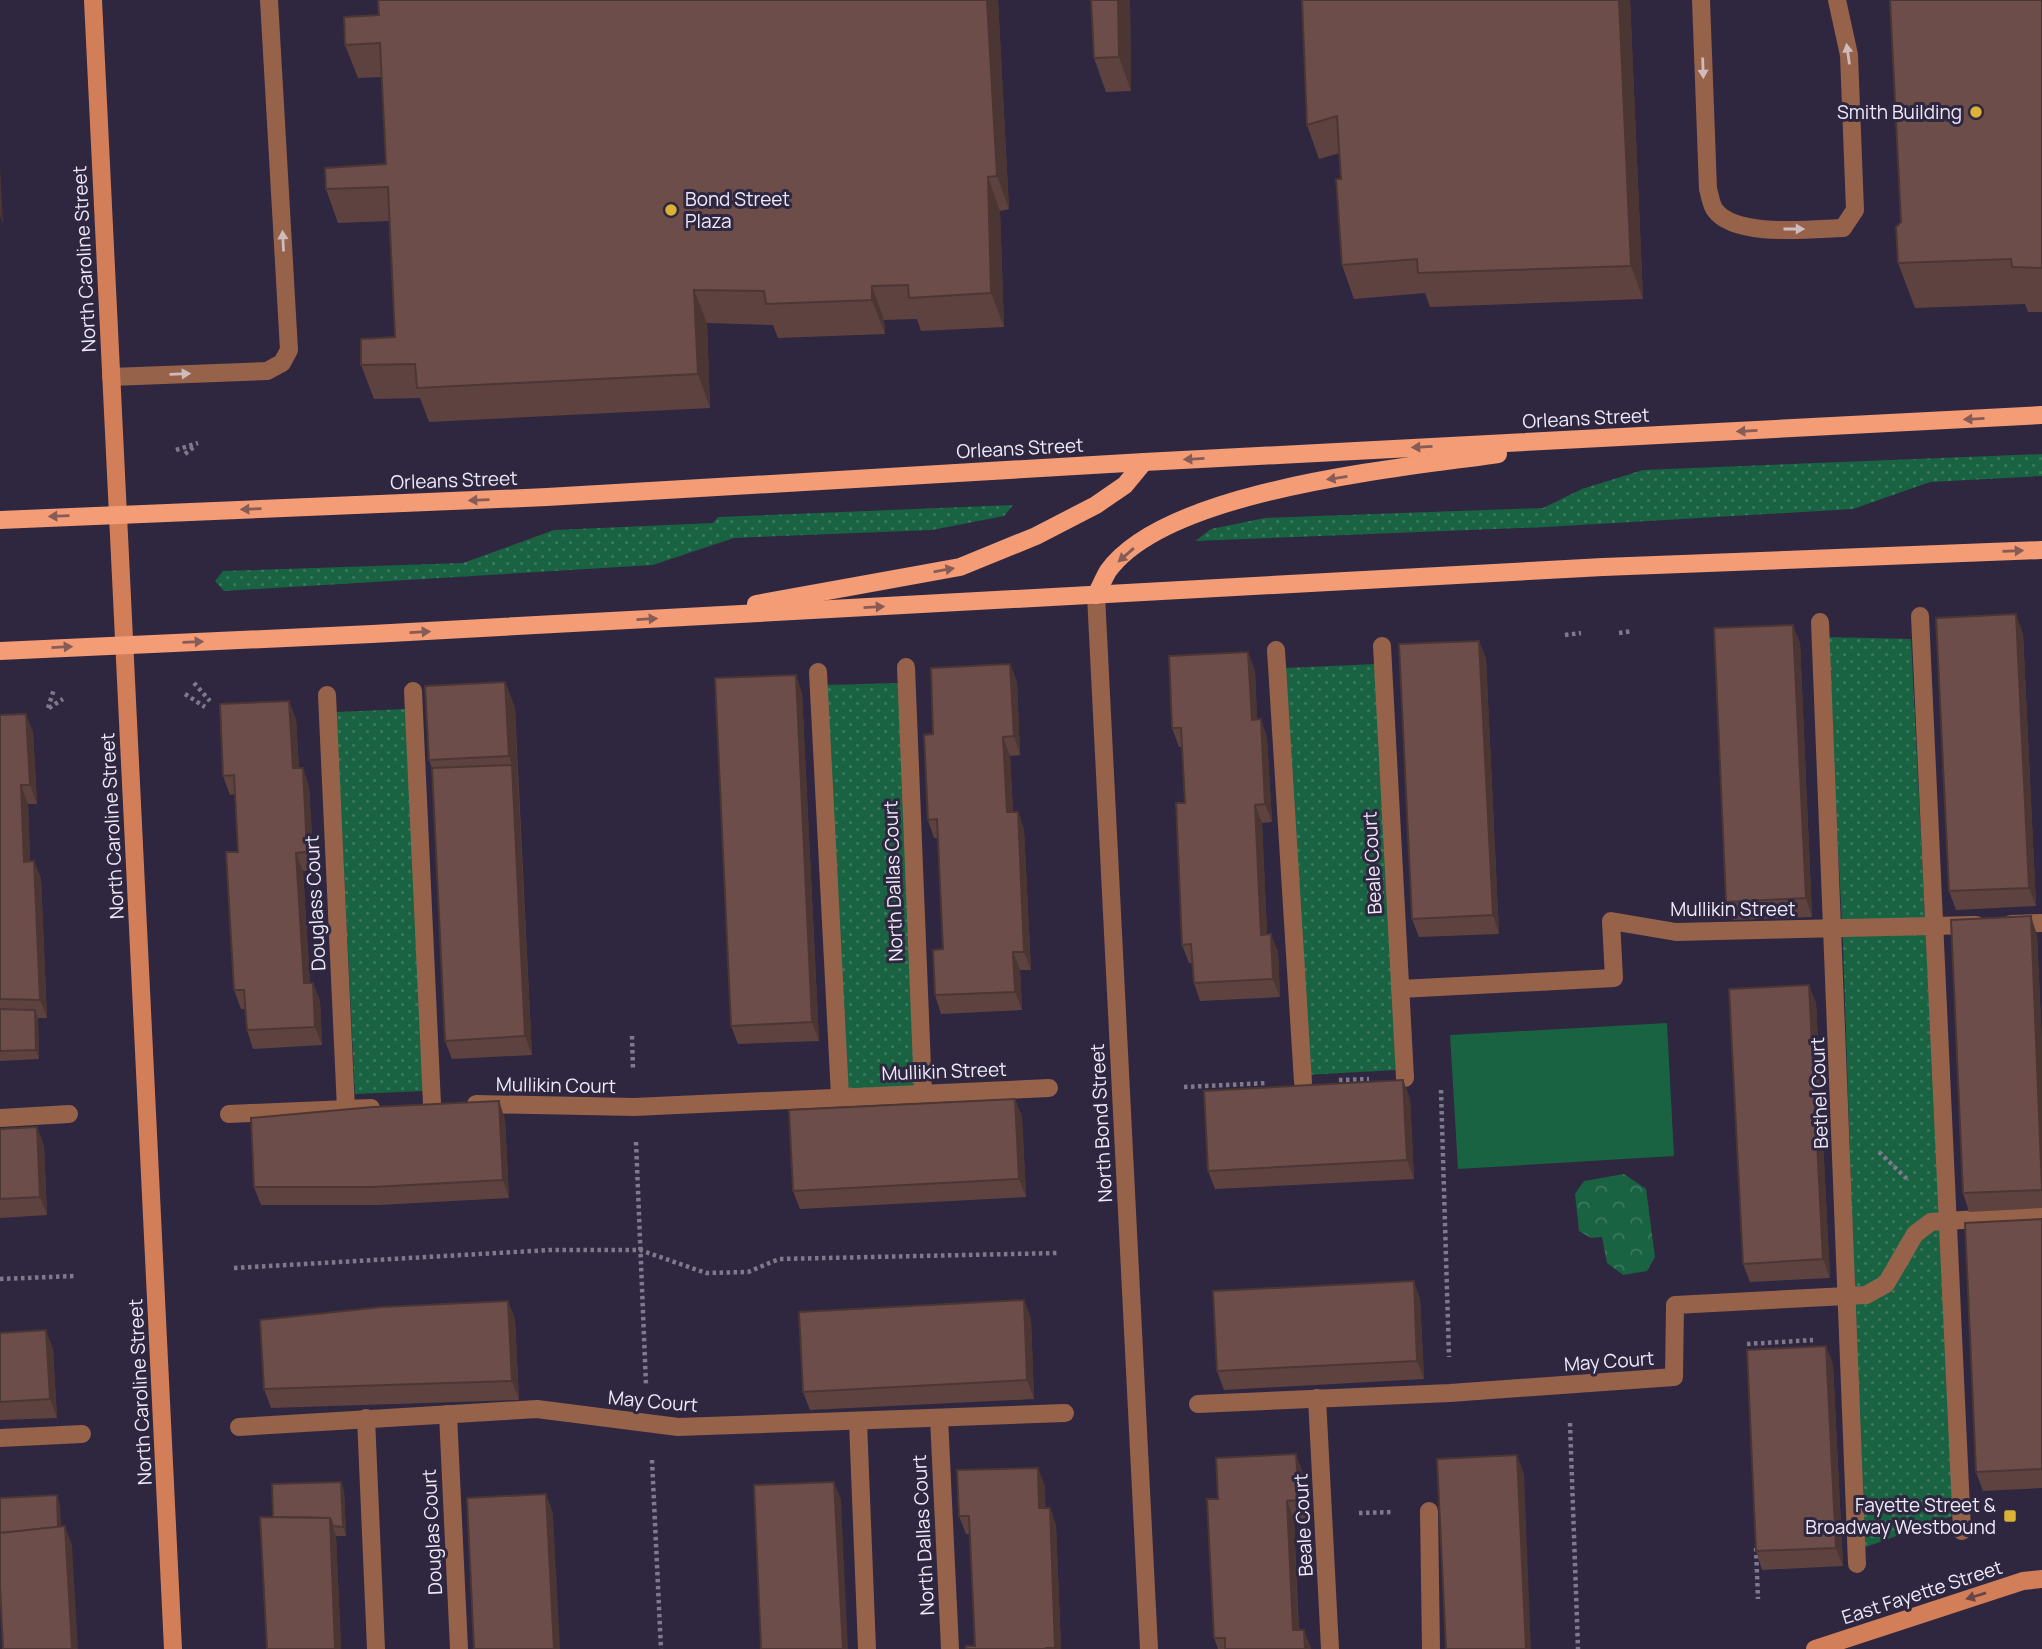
<svg xmlns="http://www.w3.org/2000/svg" width="2042" height="1649" viewBox="0 0 2042 1649" font-family="Manrope,sans-serif">
<style>
.grass{fill:url(#grass-dots)}
.park{fill:url(#park-crowns)}
.pitch{fill:#196242}
.lines{fill:none;stroke-linecap:round;stroke-linejoin:round}
.path{stroke:#7f798e;stroke-width:4.5;stroke-dasharray:3.5 3.5;stroke-linecap:butt}
.lane{stroke:#96624a;stroke-width:18}
.street{stroke:#96624a;stroke-width:18}
.secondary{stroke:#d27e58;stroke-width:18}
.primary{stroke:#f39c75;stroke-width:18}
.wall{fill:#5e4240}
.shaded-wall{fill:#4c3634}
.building{fill:#6d4d4a;stroke:#4c3634;stroke-width:2}
.oneway{fill:#cfbabc}
.oneway2{fill:#875c57}
.oneway3{fill:#674548}
.poi-dot{fill:#dbb233;stroke:#2e273f;stroke-width:2.5}
.labels{text-anchor:middle;dominant-baseline:central;stroke-width:6;stroke-linejoin:round;paint-order:stroke}
.poi-label{font-size:19px;fill:#eeeafa;stroke:#2e273f;text-anchor:end}
.street-label{font-size:19px;fill:#eeeafa;stroke:#2e273f}
</style>
<defs>
<pattern id="grass-dots" width="8" height="8" patternUnits="userSpaceOnUse" patternTransform="scale(1.75)"><rect width="8" height="8" fill="#196242"/><path d="M2 2h.1M6 6h.1" fill="none" stroke="#3b795e" stroke-width="1.8" stroke-linecap="round"/></pattern>
<pattern id="park-crowns" width="20" height="18" patternUnits="userSpaceOnUse" patternTransform="scale(1.75)"><rect width="20" height="18" fill="#196242"/><path d="M2 6a3 3 0 1 1 6 0M12 15a3 3 0 1 1 6 0" fill="none" stroke="#3b795e"/></pattern>
</defs>
<rect width="100%" height="100%" fill="#2e273f"/>
<g class="grass">
<path d="M2042,454V476L1930,482L1853,509L1546,527L1195,541L1211,529L1265,518L1543,508L1582,489L1643,470Z"/>
<path d="M1013,505L1004,516L932,530L734,538L653,565L224,591L215,581L223,571L463,563L554,530L713,523L718,517Z"/>
<path d="M1827,637L1911,639L1955,1515L1863,1548L1843,944Z"/>
<path d="M1376,664L1396,1070L1305,1075L1285,668Z"/>
<path d="M900,683L917,1089L842,1091L824,685Z"/>
<path d="M406,709L424,1091L355,1094L336,712Z"/>
</g>
<path class="park" d="M1624,1174L1646,1189L1655,1257L1647,1271L1623,1275L1607,1263L1602,1237L1591,1238L1579,1231L1575,1194L1584,1181Z"/>
<path class="pitch" d="M1667,1023L1674,1156L1458,1169L1450,1035Z"/>
<g class="lines">
<g class="path">
<path d="M176,450L198,443"/>
<path d="M185,454L195,446"/>
<path d="M1619,633L1632,631"/>
<path d="M1565,635L1581,633"/>
<path d="M194,683L210,701"/>
<path d="M185,694L205,707"/>
<path d="M48,708L54,689"/>
<path d="M49,708L63,699"/>
<path d="M632,1036L633,1070"/>
<path d="M1339,1080L1369,1079"/>
<path d="M1184,1087L1267,1083"/>
<path d="M1441,1090L1449,1357"/>
<path d="M636,1142L646,1385"/>
<path d="M1879,1152L1908,1180"/>
<path d="M234,1268L550,1250H640L706,1273L748,1272L779,1259L1058,1253"/>
<path d="M0,1279L75,1276"/>
<path d="M1747,1344L1813,1340"/>
<path d="M1570,1423L1578,1649"/>
<path d="M652,1460L661,1649"/>
<path d="M1359,1513L1393,1512"/>
<path d="M1756,1548L1758,1599"/>
</g>
<g class="lane">
<path d="M1701,0L1708,189C1710,195 1711,205 1715,210C1735,238 1811,229 1843,228L1855,210L1849,55L1837,0"/>
<path d="M111,377L267,371L282,363L289,350L269,0"/>
</g>
<g class="street">
<path d="M1096,595L1149,1649"/>
<path d="M1920,616L1962,1531"/>
<path d="M1820,622L1857,1564"/>
<path d="M1382,646L1405,1078"/>
<path d="M1276,650L1303,1082"/>
<path d="M906,667L923,1092"/>
<path d="M818,672L840,1096"/>
<path d="M413,691L432,1104"/>
<path d="M327,695L346,1109"/>
<path d="M2011,924L2042,923"/>
<path d="M1400,989L1614,978L1611,921L1676,932L1976,925"/>
<path d="M476,1104L634,1107L1049,1088"/>
<path d="M229,1114L371,1108"/>
<path d="M0,1118L69,1114"/>
<path d="M1317,1398L1330,1649"/>
<path d="M1198,1404L1450,1393L1674,1377L1675,1305L1866,1295L1886,1284L1915,1234L1931,1222L2042,1215"/>
<path d="M448,1414L459,1649"/>
<path d="M366,1418L376,1649"/>
<path d="M939,1418L950,1649"/>
<path d="M858,1422L867,1649"/>
<path d="M239,1427L537,1409L678,1427L1065,1413"/>
<path d="M0,1438L82,1434"/>
<path d="M1429,1511L1431,1649"/>
</g>
<g class="secondary">
<path d="M93,0L173,1649"/>
<path d="M1815,1649L2023,1581L2042,1579"/>
</g>
<g class="primary">
<path d="M0,520L547,497L1144,462L2042,415"/>
<path d="M1096,595C1100,587 1104,578 1108,571C1167,489 1402,468 1498,454"/>
<path d="M756,604L960,567L1036,536L1096,505L1125,485L1144,462"/>
<path d="M0,651L372,634L1603,567L2042,550"/>
</g>
</g>
<g class="wall">
<path d="M378,0H998L1009,209L1000,211L1004,327L921,331L917,319L884,320L885,334L778,338L773,325L707,323L710,408L429,422L420,398L374,399L361,365L395,337L389,221L338,223L326,189L386,164L382,77L358,78L345,45L379,15Z"/>
<path d="M1091,0H1130L1131,91L1106,92L1094,58Z"/>
<path d="M1630,0L1643,299L1430,307L1425,293L1354,299L1342,265L1341,179L1340,153L1319,159L1307,125Z"/>
<path d="M2042,0V312H2028L2025,304L1915,308L1898,263L1901,222Z"/>
<path d="M2023,633L2036,906L1956,910L1949,891Z"/>
<path d="M1479,641L1486,659L1499,934L1419,937L1412,919Z"/>
<path d="M1800,643L1812,917L1733,920L1726,902Z"/>
<path d="M1010,664L1017,682L1020,755L1010,756L1013,812H1018L1024,830L1031,970H1020L1022,1010L941,1014L935,995L943,949L938,838H934L928,820L933,734Z"/>
<path d="M1255,671L1257,720L1261,719L1267,738L1272,822L1262,823L1267,934L1278,952L1280,997L1200,1001L1194,983L1193,963H1189L1182,945L1185,803L1182,747H1179L1172,728Z"/>
<path d="M505,682L515,708L532,1055L452,1059L445,1041L432,768L429,760Z"/>
<path d="M802,693L819,1041L738,1044L731,1026Z"/>
<path d="M0,715L33,732L37,804H28L30,861H34L41,879L47,1018H38L39,1059L0,1061Z"/>
<path d="M296,719L299,768H303L309,787L314,870L303,871L310,983H313L320,1001L322,1045L253,1049L247,1030L245,1009H241L234,990L238,852L235,794L230,795L223,776Z"/>
<path d="M2037,935L2042,1045V1208L1969,1212L1963,1193Z"/>
<path d="M1816,1003L1830,1278L1750,1282L1743,1264Z"/>
<path d="M1403,1080L1410,1099L1414,1179L1215,1189L1208,1171Z"/>
<path d="M1015,1099L1022,1117L1026,1197L800,1209L793,1191Z"/>
<path d="M505,1119L509,1198L379,1205H261L254,1187Z"/>
<path d="M37,1127L44,1146L47,1215L0,1218V1129Z"/>
<path d="M2042,1219V1488L1983,1491L1976,1472Z"/>
<path d="M1420,1299L1424,1379L1224,1390L1217,1371Z"/>
<path d="M1024,1300L1031,1319L1034,1399L810,1410L803,1392Z"/>
<path d="M508,1301L515,1320L519,1400L271,1408L264,1389Z"/>
<path d="M0,1333L53,1349L57,1418L0,1420Z"/>
<path d="M1826,1346L1833,1365L1843,1566L1762,1570L1756,1551Z"/>
<path d="M1303,1473L1306,1518L1294,1519L1299,1630L1311,1649H1218L1214,1638L1218,1499Z"/>
<path d="M1045,1486V1508H1050L1056,1526L1061,1649H966L975,1646L970,1534H966L959,1516Z"/>
<path d="M344,1491L346,1536H336L341,1649L273,1517Z"/>
</g>
<g class="shaded-wall">
<path d="M987,0H998L1009,209L997,176Z"/>
<path d="M1118,0H1130L1131,91L1119,57Z"/>
<path d="M1619,0H1630L1643,299L1631,266Z"/>
<path d="M0,167L3,224L0,216Z"/>
<path d="M988,177L1000,211L1004,327L991,293Z"/>
<path d="M872,286L884,320L885,334L872,300Z"/>
<path d="M694,290L707,323L710,408L698,374Z"/>
<path d="M2016,614L2023,633L2036,906L2029,888Z"/>
<path d="M1793,625L1800,643L1812,917L1806,898Z"/>
<path d="M1479,641L1486,659L1499,934L1493,915Z"/>
<path d="M1248,652L1255,671L1258,739L1252,720Z"/>
<path d="M1010,664L1017,682L1020,755L1014,736Z"/>
<path d="M796,675L802,693L819,1041L812,1022Z"/>
<path d="M505,682L515,708L518,783L509,756Z"/>
<path d="M289,701L296,719L300,787L293,768Z"/>
<path d="M26,714L33,732L37,804L30,785Z"/>
<path d="M1261,719L1267,738L1272,822L1265,804Z"/>
<path d="M1003,737L1010,756L1014,830L1007,812Z"/>
<path d="M512,765L518,783L532,1055L525,1036Z"/>
<path d="M303,768L309,787L314,870L307,852Z"/>
<path d="M21,785L28,804L31,880L24,862Z"/>
<path d="M1255,805L1262,823L1268,953L1261,935Z"/>
<path d="M1018,812L1024,830L1031,970L1024,952Z"/>
<path d="M296,853L303,871L311,1001L304,983Z"/>
<path d="M34,861L41,879L47,1018L40,1000Z"/>
<path d="M2031,916L2037,935L2042,1045V1183Z"/>
<path d="M1271,934L1278,952L1280,997L1273,979Z"/>
<path d="M1013,952L1020,970L1022,1010L1015,992Z"/>
<path d="M313,983L320,1001L322,1045L315,1027Z"/>
<path d="M1809,985L1816,1003L1830,1278L1823,1259Z"/>
<path d="M35,1010L38,1019L39,1059L36,1050Z"/>
<path d="M1403,1080L1410,1099L1414,1179L1407,1160Z"/>
<path d="M1015,1099L1022,1117L1026,1197L1019,1179Z"/>
<path d="M499,1101L505,1119L509,1198L503,1180Z"/>
<path d="M37,1127L44,1146L47,1215L40,1197Z"/>
<path d="M1414,1281L1420,1299L1424,1379L1417,1361Z"/>
<path d="M1024,1300L1031,1319L1034,1399L1027,1380Z"/>
<path d="M508,1301L515,1320L519,1400L512,1381Z"/>
<path d="M46,1330L53,1349L57,1418L50,1399Z"/>
<path d="M1826,1346L1833,1365L1843,1566L1836,1548Z"/>
<path d="M1296,1454L1303,1473L1306,1518L1299,1500Z"/>
<path d="M1517,1455L1524,1474L1531,1649H1526Z"/>
<path d="M1038,1468L1045,1486L1046,1526L1039,1508Z"/>
<path d="M341,1482L344,1491L346,1536L343,1527Z"/>
<path d="M834,1482L841,1500L848,1649H843Z"/>
<path d="M546,1494L553,1513L560,1649H554Z"/>
<path d="M57,1495L60,1505L62,1545L59,1535Z"/>
<path d="M1287,1501L1294,1519L1299,1648L1293,1630Z"/>
<path d="M1050,1508L1056,1526L1061,1649H1056L1055,1648Z"/>
<path d="M330,1518L336,1536L341,1649H335Z"/>
<path d="M65,1526L72,1545L78,1649H72Z"/>
<path d="M1304,1630L1311,1648V1649H1305Z"/>
</g>
<g class="building">
<path d="M378,0H987L997,176L988,177L991,293L909,298L908,285L872,286V300L766,304L764,291L694,290L698,374L417,388L415,364L361,365V339L395,337L388,187L326,189L325,168L386,164L380,43L345,45L344,17L379,15Z"/>
<path d="M1091,0H1118L1119,57L1094,58Z"/>
<path d="M1302,0H1619L1631,266L1418,273L1417,259L1342,265L1336,179H1341L1337,116L1307,125Z"/>
<path d="M1890,0H2042V268L2012,267L2011,259L1898,263L1896,227L1901,222Z"/>
<path d="M2016,614L2029,888L1949,891L1936,618Z"/>
<path d="M1793,625L1806,898L1726,902L1714,628Z"/>
<path d="M1479,641L1493,915L1412,919L1399,644Z"/>
<path d="M1248,652L1252,720L1261,719L1265,804L1255,805L1261,935L1271,934L1273,979L1194,983L1191,944L1182,945L1176,803H1185L1181,728H1172L1169,656Z"/>
<path d="M1010,664L1014,736L1003,737L1007,812H1018L1024,952H1013L1015,992L935,995L933,950L943,949L937,819L928,820L924,735L933,734L931,668Z"/>
<path d="M796,675L812,1022L731,1026L715,678Z"/>
<path d="M505,682L509,756L429,760L425,686Z"/>
<path d="M289,701L293,768H303L307,852L296,853L304,983H313L315,1027L247,1030L244,990H234L226,852H238L234,775L223,776L220,704Z"/>
<path d="M26,714L30,785H21L24,862L34,861L40,1000L0,999V715Z"/>
<path d="M512,765L525,1036L445,1041L432,768Z"/>
<path d="M2031,916L2042,1190L1963,1193L1951,920Z"/>
<path d="M1809,985L1823,1259L1743,1264L1729,989Z"/>
<path d="M0,1009L35,1010L36,1050L0,1051Z"/>
<path d="M1403,1080L1407,1160L1208,1171L1204,1091Z"/>
<path d="M1015,1099L1019,1179L793,1191L789,1110Z"/>
<path d="M499,1101L503,1180L373,1187H254L251,1118L373,1107Z"/>
<path d="M37,1127L40,1197L0,1199V1129Z"/>
<path d="M2042,1219V1469L1976,1472L1965,1223Z"/>
<path d="M1414,1281L1417,1361L1217,1371L1213,1291Z"/>
<path d="M1024,1300L1027,1380L803,1392L799,1312Z"/>
<path d="M508,1301L512,1381L264,1389L260,1320L382,1307Z"/>
<path d="M46,1330L50,1399L0,1402V1333Z"/>
<path d="M1826,1346L1836,1548L1756,1551L1747,1350Z"/>
<path d="M1296,1454L1299,1500L1287,1501L1293,1630H1304L1305,1649H1225V1638H1214L1207,1499H1218L1216,1458Z"/>
<path d="M1517,1455L1526,1649H1446L1437,1459Z"/>
<path d="M1038,1468L1039,1508H1050L1055,1648H1046V1649H966V1646H975L969,1516H959L957,1470Z"/>
<path d="M341,1482L343,1527L333,1526L330,1518L273,1517L272,1484Z"/>
<path d="M834,1482L843,1649H761L754,1485Z"/>
<path d="M546,1494L554,1649H474L467,1498Z"/>
<path d="M57,1495L58,1527L0,1533V1498Z"/>
<path d="M260,1517L330,1518L335,1649H267Z"/>
<path d="M65,1526L72,1649H3L0,1584V1533Z"/>
</g>
<defs><path id="oneway-solid" d="M-6-.8H1V-3.2L6.5 0L1 3.2V.8H-6Z" transform="scale(1.75)"/></defs>
<g class="oneway">
<use href="#oneway-solid" transform="translate(1848 54) rotate(-98)"/>
<use href="#oneway-solid" transform="translate(1703 68) rotate(88)"/>
<use href="#oneway-solid" transform="translate(1794 229)"/>
<use href="#oneway-solid" transform="translate(283 241) rotate(-93)"/>
<use href="#oneway-solid" transform="translate(180 374) rotate(-2)"/>
</g>
<g class="oneway2">
<use href="#oneway-solid" transform="translate(1974 419) rotate(177)"/>
<use href="#oneway-solid" transform="translate(1747 431) rotate(177)"/>
<use href="#oneway-solid" transform="translate(1422 447) rotate(177)"/>
<use href="#oneway-solid" transform="translate(1194 459) rotate(177)"/>
<use href="#oneway-solid" transform="translate(1337 478) rotate(171)"/>
<use href="#oneway-solid" transform="translate(479 500) rotate(178)"/>
<use href="#oneway-solid" transform="translate(251 509) rotate(178)"/>
<use href="#oneway-solid" transform="translate(59 516) rotate(178)"/>
<use href="#oneway-solid" transform="translate(2013 551) rotate(-2)"/>
<use href="#oneway-solid" transform="translate(1126 555) rotate(139)"/>
<use href="#oneway-solid" transform="translate(944 570) rotate(-10)"/>
<use href="#oneway-solid" transform="translate(874 607) rotate(-3)"/>
<use href="#oneway-solid" transform="translate(647 619) rotate(-3)"/>
<use href="#oneway-solid" transform="translate(420 632) rotate(-3)"/>
<use href="#oneway-solid" transform="translate(193 642) rotate(-2)"/>
<use href="#oneway-solid" transform="translate(62 647) rotate(-3)"/>
</g>
<use class="oneway3" href="#oneway-solid" transform="translate(1976 1596) rotate(163)"/>
<g class="poi-dot">
<circle cx="1976" cy="112" r="7"/>
<circle cx="671" cy="210" r="7"/>
<rect x="2003" y="1509" width="14" height="14" rx="3.5"/>
</g>
<g class="labels">
<g class="poi-label">
<text x="1962" y="112">Smith Building</text>
<text x="685" y="199" text-anchor="start">Bond Street<tspan x="685" dy="22">Plaza</tspan></text>
<text x="1996" y="1505">Fayette Street &amp;<tspan x="1996" dy="22">Broadway Westbound</tspan></text>
</g>
<g class="street-label">
<text transform="translate(84 259) rotate(-93)">North Caroline Street</text>
<text transform="translate(1586 418) rotate(-3)">Orleans Street</text>
<text transform="translate(1020 448) rotate(-3)">Orleans Street</text>
<text transform="translate(454 480) rotate(-2)">Orleans Street</text>
<text transform="translate(112 826) rotate(-93)">North Caroline Street</text>
<text transform="translate(1372 863) rotate(-93)">Beale Court</text>
<text transform="translate(893 881) rotate(-92)">North Dallas Court</text>
<text transform="translate(315 903) rotate(-93)">Douglass Court</text>
<text x="1733" y="909">Mullikin Street</text>
<text transform="translate(944 1071) rotate(-2)">Mullikin Street</text>
<text transform="translate(556 1085) rotate(1)">Mullikin Court</text>
<text transform="translate(1819 1093) rotate(-92)">Bethel Court</text>
<text transform="translate(1101 1123) rotate(-93)">North Bond Street</text>
<text transform="translate(1609 1361) rotate(-4)">May Court</text>
<text transform="translate(140 1392) rotate(-93)">North Caroline Street</text>
<text transform="translate(653 1401) rotate(5)">May Court</text>
<text transform="translate(1303 1525) rotate(-93)">Beale Court</text>
<text transform="translate(432 1532) rotate(-93)">Douglas Court</text>
<text transform="translate(923 1535) rotate(-93)">North Dallas Court</text>
<text transform="translate(1922 1592) rotate(-18)">East Fayette Street</text>
</g>
</g>
</svg>
